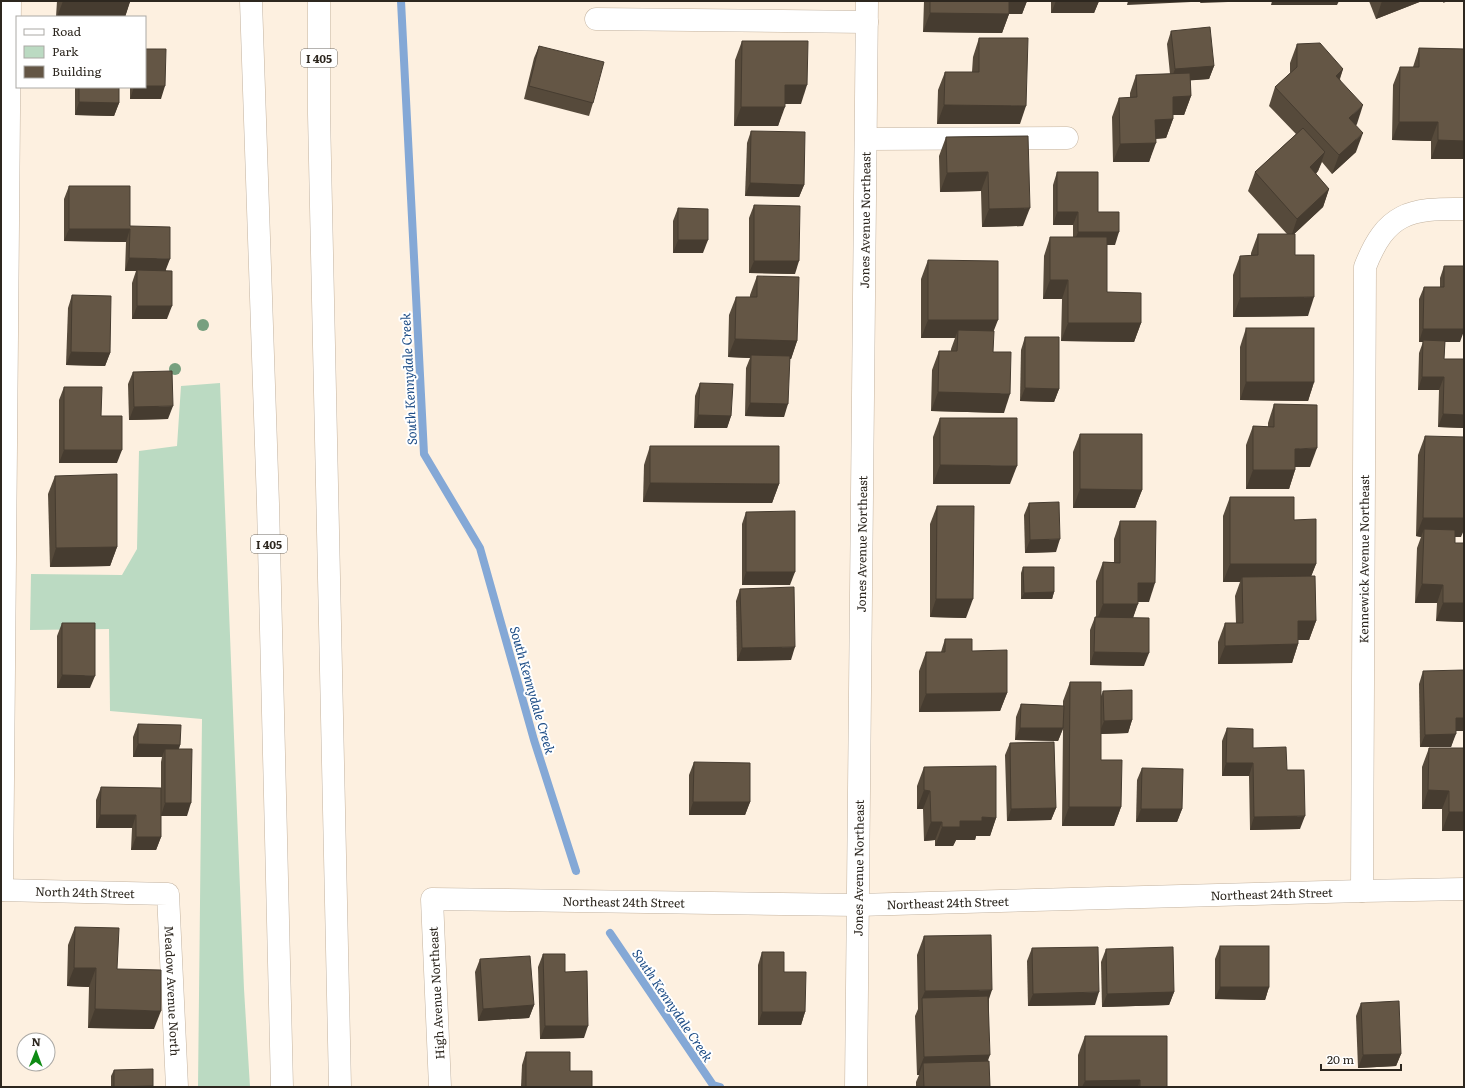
<svg xmlns="http://www.w3.org/2000/svg" width="1465" height="1088" viewBox="0 0 1465 1088" font-family="Literata,serif">
<style>
.green{fill:#bbdac2}
.lines{fill:none;stroke-linecap:round;stroke-linejoin:round}
.stream{stroke:#84a8d6;stroke-width:8}
.minor-casing{stroke:#c3b3a0;stroke-width:23}
.highway-casing{stroke:#c3b3a0;stroke-width:23}
.minor{stroke:#fff;stroke-width:22}
.highway{stroke:#fff;stroke-width:22}
.tree{fill:#77a07f}
.wall{fill:#564a3b}
.shaded-wall{fill:#463c30}
.building{fill:#645645;stroke:#463c30}
.labels{text-anchor:middle;dominant-baseline:central;stroke-width:4;stroke-linejoin:round;paint-order:stroke}
.shield{fill:#fff;stroke:#6c6862;stroke-width:1}
.shield-label{font-size:11px;font-weight:bold;fill:#2d271f}
.street-label{font-size:12px;fill:#2d271f;stroke:#fff}
.water-label{font-size:13px;font-style:italic;fill:#1e4d86;stroke:#fff}
</style>
<rect width="100%" height="100%" fill="#fdf0e0"/>
<path class="green" d="M220,383L244,989L250,1087H198L202,719L110,711L109,629L30,630L31,574L122,575L137,549L139,451L177,446L181,386Z"/>
<g class="lines">
<g class="stream">
<path d="M401,1L424,454L480,548L534,740L576,871"/>
<path d="M610,933L713,1085L720,1087"/>
</g>
<defs>
<g id="minor">
<path d="M596,19L867,22"/>
<path d="M866,139L1067,138"/>
<path id="s1" d="M1,890L168,894L177,1087"/>
<path d="M2,890L10,1"/>
<path id="s2" d="M1362,891L1365,267C1386,213 1409,208 1464,209"/>
<path id="s3" d="M440,1087L432,899L858,905L1362,891L1464,889"/>
<path id="s4" d="M856,1087L867,1"/>
</g>
<g id="highway">
<path d="M251,1L268,504L282,1087"/>
<path d="M319,1V114L340,1087"/>
</g>
</defs>
<use href="#minor" class="minor-casing"/>
<use href="#highway" class="highway-casing"/>
<use href="#minor" class="minor"/>
<use href="#highway" class="highway"/>
</g>
<g class="tree">
<circle cx="203" cy="325" r="6"/>
<circle cx="175" cy="369" r="6"/>
</g>
<g class="wall">
<path d="M57,1H130L125,17H56Z"/>
<path d="M924,1H1027L1022,14H1009L1002,33L923,32Z"/>
<path d="M1051,1H1099L1094,13H1051Z"/>
<path d="M1369,1H1422L1376,19Z"/>
<path d="M1171,31L1214,66L1209,79L1190,80L1191,96L1184,115H1173V119L1166,138L1156,139L1149,162H1113L1112,117L1119,98H1130V93L1136,75L1170,74L1167,44Z"/>
<path d="M979,38L1020,124H937L938,90L945,72H972L973,57Z"/>
<path d="M742,41L801,104H785L778,126H734L735,60Z"/>
<path d="M1297,44L1343,69L1340,79L1357,124L1356,125V152L1332,174L1322,162L1318,171L1316,174L1329,189L1323,207L1294,234L1295,255L1308,316L1233,317V275L1240,256H1251V253L1258,234H1287L1248,191L1255,172L1296,134L1269,106L1275,87L1290,73V63Z"/>
<path d="M539,46L593,103L589,116L524,99L534,58Z"/>
<path d="M1419,48L1464,49V159H1431V141L1392,140L1393,85L1400,67H1413Z"/>
<path d="M75,87H119V103L114,116L75,115Z"/>
<path d="M130,87H145L161,99H130Z"/>
<path d="M751,131L804,185L799,197L745,196L747,143Z"/>
<path d="M1028,136L1023,226L982,227L981,191L940,192L939,156L946,137Z"/>
<path d="M1057,172L1098,212L1115,245H1107V292L1141,323L1134,342L1061,341L1062,299H1043L1044,256L1050,237H1073V225H1053V185Z"/>
<path d="M69,186L130,226L166,270L167,319H132V283L136,271H125L126,242L64,241V199Z"/>
<path d="M754,205L795,274L749,273V218Z"/>
<path d="M678,208L703,253H673V221Z"/>
<path d="M928,260L993,331V352L1004,413L931,411L932,370L939,351H951V349L955,338H921V279Z"/>
<path d="M1444,266L1460,342H1445L1444,359H1464V428L1438,427L1439,390H1418L1419,353L1423,342H1419V299L1424,287H1440V278Z"/>
<path d="M757,276L797,341L791,359H790L784,417L745,416L746,368L750,358L728,357L729,315L736,297H750V295Z"/>
<path d="M72,295L110,353L105,366L66,365L68,308Z"/>
<path d="M1246,328L1314,382L1308,401L1240,400V347Z"/>
<path d="M1025,337L1059,389L1054,402L1020,401L1021,350Z"/>
<path d="M133,372L168,419L129,420L128,384Z"/>
<path d="M700,383L731,416L727,428H694L695,396Z"/>
<path d="M64,387L101,416L117,463H59V400Z"/>
<path d="M1274,404L1310,467H1295V470L1289,489H1246V445L1253,426L1268,427V423Z"/>
<path d="M940,418L1010,484H933V437Z"/>
<path d="M1080,434L1142,490L1135,508H1073V452Z"/>
<path d="M1425,436L1461,537H1455V543L1464,622L1436,621L1437,603H1415L1417,548L1421,537L1416,536L1418,455Z"/>
<path d="M650,446L779,484L772,503L643,502L644,465Z"/>
<path d="M55,476L117,547L110,566L50,567L48,494Z"/>
<path d="M1230,497L1294,520L1316,564L1311,576L1316,621L1309,640H1298V644L1292,663L1218,664V642L1225,623H1236L1235,596L1240,582H1223V516Z"/>
<path d="M1029,503L1056,552L1025,553L1024,515Z"/>
<path d="M937,506L966,618L930,617V524Z"/>
<path d="M746,512L790,585H742V524Z"/>
<path d="M1120,521L1149,602H1138L1133,618L1144,666L1090,665V630L1095,617H1096V581L1103,562H1114V539Z"/>
<path d="M1023,567L1054,592L1052,599H1021V573Z"/>
<path d="M740,589L791,660L737,661L736,601Z"/>
<path d="M62,623L90,688H57V636Z"/>
<path d="M945,639L972,651L1007,693L1000,711L919,712V671L926,652H941Z"/>
<path d="M1423,671L1456,731L1451,747H1420L1419,684Z"/>
<path d="M1070,682L1101,696L1103,691L1132,720L1128,733L1101,734V760L1121,807L1114,826H1062L1063,729L1058,741L1015,740L1016,717L1021,704L1063,706V701Z"/>
<path d="M138,724L180,745L179,749L187,816H161V837L156,850H131L132,828H96V800L101,787L161,788V762L162,757H133V737Z"/>
<path d="M1227,728L1253,748L1287,770L1300,829L1250,830L1249,776H1222V741Z"/>
<path d="M1010,743L1056,808L1051,820L1007,821L1005,755Z"/>
<path d="M1429,748H1464V831H1442V809H1422V767Z"/>
<path d="M694,762L750,802L745,815H689V775Z"/>
<path d="M924,767L996,818L990,836H976L975,840H956L953,846H935V840L924,841L923,809H917V786Z"/>
<path d="M1142,768L1182,809L1177,822H1136L1137,780Z"/>
<path d="M75,927L117,969L154,1029L88,1028L89,987L67,986L68,945Z"/>
<path d="M924,936L989,1000L988,1061L990,1087H916V1082L919,1075H917L915,1016L918,1009L917,955Z"/>
<path d="M1220,946L1269,987L1265,1000L1215,999V959Z"/>
<path d="M1032,948L1095,1005L1028,1006L1027,961Z"/>
<path d="M1106,949L1174,992L1169,1005L1102,1007L1101,962Z"/>
<path d="M762,952L784,972L805,1012L801,1025H758V965Z"/>
<path d="M543,954L565,972L584,1038L540,1039L538,967Z"/>
<path d="M480,959L534,1005L529,1018L478,1021L475,972Z"/>
<path d="M1361,1003L1401,1054L1396,1066L1358,1068L1356,1016Z"/>
<path d="M1085,1036L1167,1087H1078V1055Z"/>
<path d="M526,1052L570,1071L592,1087H521L522,1065Z"/>
<path d="M114,1070L153,1087H111V1076Z"/>
</g>
<g class="shaded-wall">
<path d="M63,1L130,2L125,17H57Z"/>
<path d="M1007,1H1027L1022,14H1006H1009L1002,33L923,32L930,13Z"/>
<path d="M1056,1H1099L1094,13H1051Z"/>
<path d="M1128,1H1192L1191,2L1127,5Z"/>
<path d="M1201,1H1256L1200,3Z"/>
<path d="M1272,1H1339L1337,5H1271Z"/>
<path d="M1382,1H1422L1376,19Z"/>
<path d="M1444,1H1448L1443,3Z"/>
<path d="M1214,66L1209,79L1170,82L1175,69Z"/>
<path d="M1343,69L1336,88V76Z"/>
<path d="M785,85H807L801,104H778Z"/>
<path d="M145,86H165L161,99H130L134,87H145Z"/>
<path d="M1191,96L1184,115H1166L1173,97Z"/>
<path d="M79,102L119,103L114,116L75,115Z"/>
<path d="M944,105L1026,106L1020,124H937Z"/>
<path d="M1363,105L1357,124L1343,137L1349,118Z"/>
<path d="M741,107H785L778,126H734Z"/>
<path d="M1173,119L1166,138L1149,139L1155,120Z"/>
<path d="M1399,122H1438L1431,141L1392,140Z"/>
<path d="M1363,133L1356,152L1332,174L1339,155Z"/>
<path d="M1438,140L1464,141V159H1431Z"/>
<path d="M1156,143L1149,162H1113L1120,144Z"/>
<path d="M1325,152L1318,171L1303,186L1310,167Z"/>
<path d="M988,172L981,191L940,192L947,173Z"/>
<path d="M750,183L804,185L799,197L745,196Z"/>
<path d="M1329,189L1323,207L1291,237L1297,219Z"/>
<path d="M1030,208L1023,226L982,227L989,209Z"/>
<path d="M1057,212H1078L1073,225H1053Z"/>
<path d="M69,229H130L126,242L64,241Z"/>
<path d="M1078,232H1119L1115,245H1073Z"/>
<path d="M678,240H708L703,253H673Z"/>
<path d="M129,258L170,259L165,272L137,270L136,271H125Z"/>
<path d="M754,261H799L795,274L749,273Z"/>
<path d="M1050,280H1068L1062,299H1043Z"/>
<path d="M1314,297L1308,316L1233,317L1240,298Z"/>
<path d="M137,306H172L167,319H132Z"/>
<path d="M928,320H998L991,338L958,330L955,338H921Z"/>
<path d="M1068,323H1141L1134,342L1061,341Z"/>
<path d="M1423,329H1464V331L1460,342H1423V340V342H1419Z"/>
<path d="M735,339L797,341L791,359L751,358V355L750,358L728,357Z"/>
<path d="M71,352L110,353L105,366L66,365Z"/>
<path d="M1422,377H1444L1439,390H1418Z"/>
<path d="M1246,382H1314L1308,401L1240,400Z"/>
<path d="M1025,388L1059,389L1054,402L1020,401Z"/>
<path d="M938,392L1010,394L1004,413L931,411Z"/>
<path d="M750,403L788,404L784,417L745,416Z"/>
<path d="M173,406L168,419L129,420L134,407Z"/>
<path d="M1443,414L1464,415V428L1438,427Z"/>
<path d="M698,415L731,416L727,428H694Z"/>
<path d="M1317,448L1310,467H1289L1295,449Z"/>
<path d="M64,450H122L117,463H59Z"/>
<path d="M940,465L1017,466L1010,484H933Z"/>
<path d="M1253,470H1295L1289,489H1246Z"/>
<path d="M650,483L779,484L772,503L643,502Z"/>
<path d="M1080,489L1142,490L1135,508H1073Z"/>
<path d="M1423,518H1464V530L1461,537H1424V529L1421,537L1416,536Z"/>
<path d="M1060,539L1056,552L1025,553L1030,540Z"/>
<path d="M117,547L110,566L50,567L56,548Z"/>
<path d="M1230,564H1316L1309,582L1242,577L1240,582H1223Z"/>
<path d="M746,572H795L790,585H742Z"/>
<path d="M1138,583H1155L1149,602H1131Z"/>
<path d="M1422,584L1443,585L1437,603H1415Z"/>
<path d="M1054,592L1052,599H1021L1024,593Z"/>
<path d="M936,599H973L966,618L930,617Z"/>
<path d="M1443,603H1464V622L1436,621Z"/>
<path d="M1103,604H1138L1131,623H1096Z"/>
<path d="M1298,621H1316L1309,640H1291Z"/>
<path d="M1298,644L1292,663L1218,664L1225,646Z"/>
<path d="M795,647L791,660L737,661L742,648Z"/>
<path d="M1094,652L1149,653L1144,666L1090,665Z"/>
<path d="M62,675L95,676L90,688H57Z"/>
<path d="M1007,693L1000,711L919,712L926,694Z"/>
<path d="M1456,718H1464V731H1451Z"/>
<path d="M1132,720L1128,733L1099,734L1104,721Z"/>
<path d="M1020,728H1063L1058,741L1015,740Z"/>
<path d="M1456,734L1451,747H1420L1425,735Z"/>
<path d="M138,744L180,745L175,757L165,749L162,757H133Z"/>
<path d="M1226,763H1253L1249,776H1222Z"/>
<path d="M924,790L930,791L923,809H917Z"/>
<path d="M1428,790L1449,791L1442,809H1422Z"/>
<path d="M693,802H750L745,815H689Z"/>
<path d="M165,803H191L187,816H161Z"/>
<path d="M1069,807H1121L1114,826H1062Z"/>
<path d="M1056,808L1051,820L1007,821L1011,809Z"/>
<path d="M1141,809H1182L1177,822H1136Z"/>
<path d="M1449,812H1464V831H1442Z"/>
<path d="M100,815H136L132,828H96Z"/>
<path d="M1305,816L1300,829L1250,830L1254,817Z"/>
<path d="M982,817L996,818L990,836H976L975,840H956L953,846H935L942,827L960,821Z"/>
<path d="M931,822H942L935,840L924,841Z"/>
<path d="M136,837H161L156,850H131Z"/>
<path d="M74,968H96L89,987L67,986Z"/>
<path d="M1220,987H1269L1265,1000L1215,999Z"/>
<path d="M992,990L986,1008L922,998L925,991Z"/>
<path d="M1099,992L1095,1005L1028,1006L1033,994Z"/>
<path d="M1174,992L1169,1005L1102,1007L1107,994Z"/>
<path d="M534,1005L529,1018L478,1021L483,1009Z"/>
<path d="M95,1009L161,1011L154,1029L88,1028Z"/>
<path d="M762,1012H805L801,1025H758Z"/>
<path d="M545,1026H588L584,1038L540,1039Z"/>
<path d="M1401,1054L1396,1066L1358,1068L1363,1055Z"/>
<path d="M990,1055L983,1074L923,1063L919,1075H917L924,1057Z"/>
<path d="M1140,1080L1138,1087H1082L1085,1081Z"/>
</g>
<g class="building">
<path d="M63,1H130V2Z"/>
<path d="M930,1H1009V14L930,13Z"/>
<path d="M1210,27L1214,66L1175,69L1171,31Z"/>
<path d="M979,38H1028L1026,106L944,105L945,72H979Z"/>
<path d="M742,41H808L807,85H785V107H741Z"/>
<path d="M1320,43L1343,69L1336,76L1363,105L1349,118L1363,133L1339,155L1275,87L1297,67V44Z"/>
<path d="M539,46L604,62L593,103L529,86Z"/>
<path d="M1419,48L1464,49V141L1438,140V122H1399L1400,67H1419Z"/>
<path d="M145,49H166L165,86H145Z"/>
<path d="M1190,73L1191,96L1173,97V119L1155,120L1156,143L1120,144L1119,98L1137,97L1136,75Z"/>
<path d="M79,87H119V103L79,102Z"/>
<path d="M1303,128L1325,152L1310,167L1329,189L1297,219L1255,172Z"/>
<path d="M751,131L805,132L804,185L750,183Z"/>
<path d="M1028,136L1030,208L989,209L988,172L947,173L946,137Z"/>
<path d="M1057,172H1098V212H1119V232H1078V212H1057Z"/>
<path d="M69,186H130V226L170,227V259L129,258L130,229H69Z"/>
<path d="M754,205L800,206L799,261H754Z"/>
<path d="M678,208L708,209V240H678Z"/>
<path d="M1258,234H1295V255H1314V297L1240,298V256L1258,255Z"/>
<path d="M1050,237H1107V292L1141,293V323H1068V280H1050Z"/>
<path d="M928,260L998,261V320H928Z"/>
<path d="M1444,266H1464V329H1423L1424,287H1444Z"/>
<path d="M137,270L172,271V306H137Z"/>
<path d="M757,276L799,277L797,341L735,339L736,297H757Z"/>
<path d="M72,295L111,296L110,353L71,352Z"/>
<rect x="1246" y="328" width="68" height="54"/>
<path d="M958,330L994,331L993,352H1011L1010,394L938,392L939,351H957Z"/>
<path d="M1025,337H1059V389L1025,388Z"/>
<path d="M1423,340L1445,341L1444,359H1464V415L1443,414L1444,377H1422Z"/>
<path d="M751,355L790,356L788,404L750,403Z"/>
<path d="M172,371L173,406L134,407L133,372Z"/>
<path d="M700,383L733,384L731,416L698,415Z"/>
<path d="M64,387H102L101,416H122V450H64Z"/>
<path d="M1274,404L1317,405V448L1295,449V470H1253V426L1274,427Z"/>
<path d="M940,418H1017V466L940,465Z"/>
<path d="M1080,434H1142V490L1080,489Z"/>
<path d="M1425,436L1464,437V518H1423Z"/>
<path d="M650,446H779V484L650,483Z"/>
<path d="M117,474V547L56,548L55,476Z"/>
<path d="M1230,497H1294V520L1316,519V564H1230Z"/>
<path d="M1059,502L1060,539L1030,540L1029,503Z"/>
<path d="M937,506H974L973,599H936Z"/>
<path d="M795,511V572H746V512Z"/>
<path d="M1120,521H1156L1155,583H1138V604H1103V562L1120,563Z"/>
<path d="M1424,529L1455,530V543H1464V603H1443V585L1422,584Z"/>
<path d="M1023,567H1054V592L1024,593Z"/>
<path d="M1315,576L1316,621H1298V644L1225,646V623H1243L1242,577Z"/>
<path d="M794,587L795,647L742,648L740,589Z"/>
<path d="M1095,617L1149,618V653L1094,652Z"/>
<path d="M62,623H95V676L62,675Z"/>
<path d="M945,639H972V651L1007,650V693L926,694V652H945Z"/>
<path d="M1464,670V718H1456V734L1425,735L1423,671Z"/>
<path d="M1070,682H1101V760H1122L1121,807H1069Z"/>
<path d="M1132,690V720L1104,721L1103,691Z"/>
<path d="M1021,704L1064,706L1063,728H1020Z"/>
<path d="M138,724L181,725L180,745L138,744Z"/>
<path d="M1227,728L1253,729V748L1286,747L1287,770H1304L1305,816L1254,817L1253,763H1226Z"/>
<path d="M1054,742L1056,808L1011,809L1010,743Z"/>
<path d="M1429,748H1464V812H1449V791L1428,790Z"/>
<path d="M165,749H192L191,803H165Z"/>
<path d="M694,762L750,763V802H693Z"/>
<path d="M996,766V818L982,817V821H960V827H942V822H931L930,791L924,790V767Z"/>
<path d="M1142,768L1183,769L1182,809H1141Z"/>
<path d="M101,787L161,788V837H136V815H100Z"/>
<path d="M75,927L119,928L117,969L161,970V1011L95,1009L96,968H74Z"/>
<path d="M991,935L992,990L925,991L924,936Z"/>
<rect x="1220" y="946" width="49" height="41"/>
<path d="M1098,947L1099,992L1033,994L1032,948Z"/>
<path d="M1173,947L1174,992L1107,994L1106,949Z"/>
<path d="M762,952H784V972H806L805,1012H762Z"/>
<path d="M543,954H565V972L587,971L588,1026H545Z"/>
<path d="M530,956L534,1005L483,1009L480,959Z"/>
<path d="M988,996L990,1055L924,1057L922,998Z"/>
<path d="M1399,1001L1401,1054L1363,1055L1361,1003Z"/>
<path d="M1085,1036H1167V1087H1140V1080L1085,1081Z"/>
<path d="M526,1052H570V1071H592V1087H526Z"/>
<path d="M989,1061L990,1087H924L923,1063Z"/>
<path d="M153,1069V1086L114,1087V1070Z"/>
</g>
<g class="labels">
<g class="shield">
<rect x="301" y="49" width="36" height="18" rx="3"/>
<rect x="251" y="535" width="36" height="18" rx="3"/>
</g>
<g class="shield-label">
<text x="319" y="58">I 405</text>
<text x="269" y="544">I 405</text>
</g>
<g class="street-label">
<text stroke="none"><textPath href="#s4" startOffset="867">Jones Avenue Northeast</textPath></text>
<text stroke="none"><textPath href="#s4" startOffset="543">Jones Avenue Northeast</textPath></text>
<text stroke="none"><textPath href="#s2" startOffset="332">Kennewick Avenue Northeast</textPath></text>
<text stroke="none"><textPath href="#s4" startOffset="219">Jones Avenue Northeast</textPath></text>
<text stroke="none"><textPath href="#s1" startOffset="84">North 24th Street</textPath></text>
<text stroke="none"><textPath href="#s3" startOffset="1028">Northeast 24th Street</textPath></text>
<text stroke="none"><textPath href="#s3" startOffset="380">Northeast 24th Street</textPath></text>
<text stroke="none"><textPath href="#s3" startOffset="704">Northeast 24th Street</textPath></text>
<text stroke="none"><textPath href="#s1" startOffset="264">Meadow Avenue North</textPath></text>
<text transform="translate(436 993) rotate(-93)">High Avenue Northeast</text>
</g>
<g class="water-label">
<text transform="translate(408 379) rotate(-93)">South Kennydale Creek</text>
<text transform="translate(533 690) rotate(74)">South Kennydale Creek</text>
<text transform="translate(673 1005) rotate(56)">South Kennydale Creek</text>
</g>
</g>
<rect width="1465" height="1088" fill="none" stroke="#2d271f" stroke-width="4"/>
<rect x="16" y="16" width="130" height="72" fill="#ffffff" stroke="#aba9a5"/>
<rect x="24" y="29" width="20" height="6" fill="#ffffff" stroke="#aba9a5"/>
<text x="52" y="36" font-size="12" fill="#2d271f">Road</text>
<rect x="24" y="46" width="20" height="12" fill="#bbdac2" stroke="#aba9a5"/>
<text x="52" y="56" font-size="12" fill="#2d271f">Park</text>
<rect x="24" y="66" width="20" height="12" fill="#645645" stroke="#aba9a5"/>
<text x="52" y="76" font-size="12" fill="#2d271f">Building</text>
<g transform="translate(36 1052) rotate(1)"><circle r="19" fill="#ffffff" stroke="#aba9a5"/>
<path d="M0-3L7 15L0 10L-7 15Z" fill="#0e8b14"/>
<text y="-6" font-size="11" font-weight="bold" text-anchor="middle" fill="#2d271f">N</text>
</g>
<path d="M1321 1064v6h80v-6" fill="none" stroke="#2d271f" stroke-width="2"/>
<text x="1327" y="1064" font-size="12" fill="#2d271f" stroke="#ffffff" stroke-width="3" paint-order="stroke">20 m</text>
</svg>
